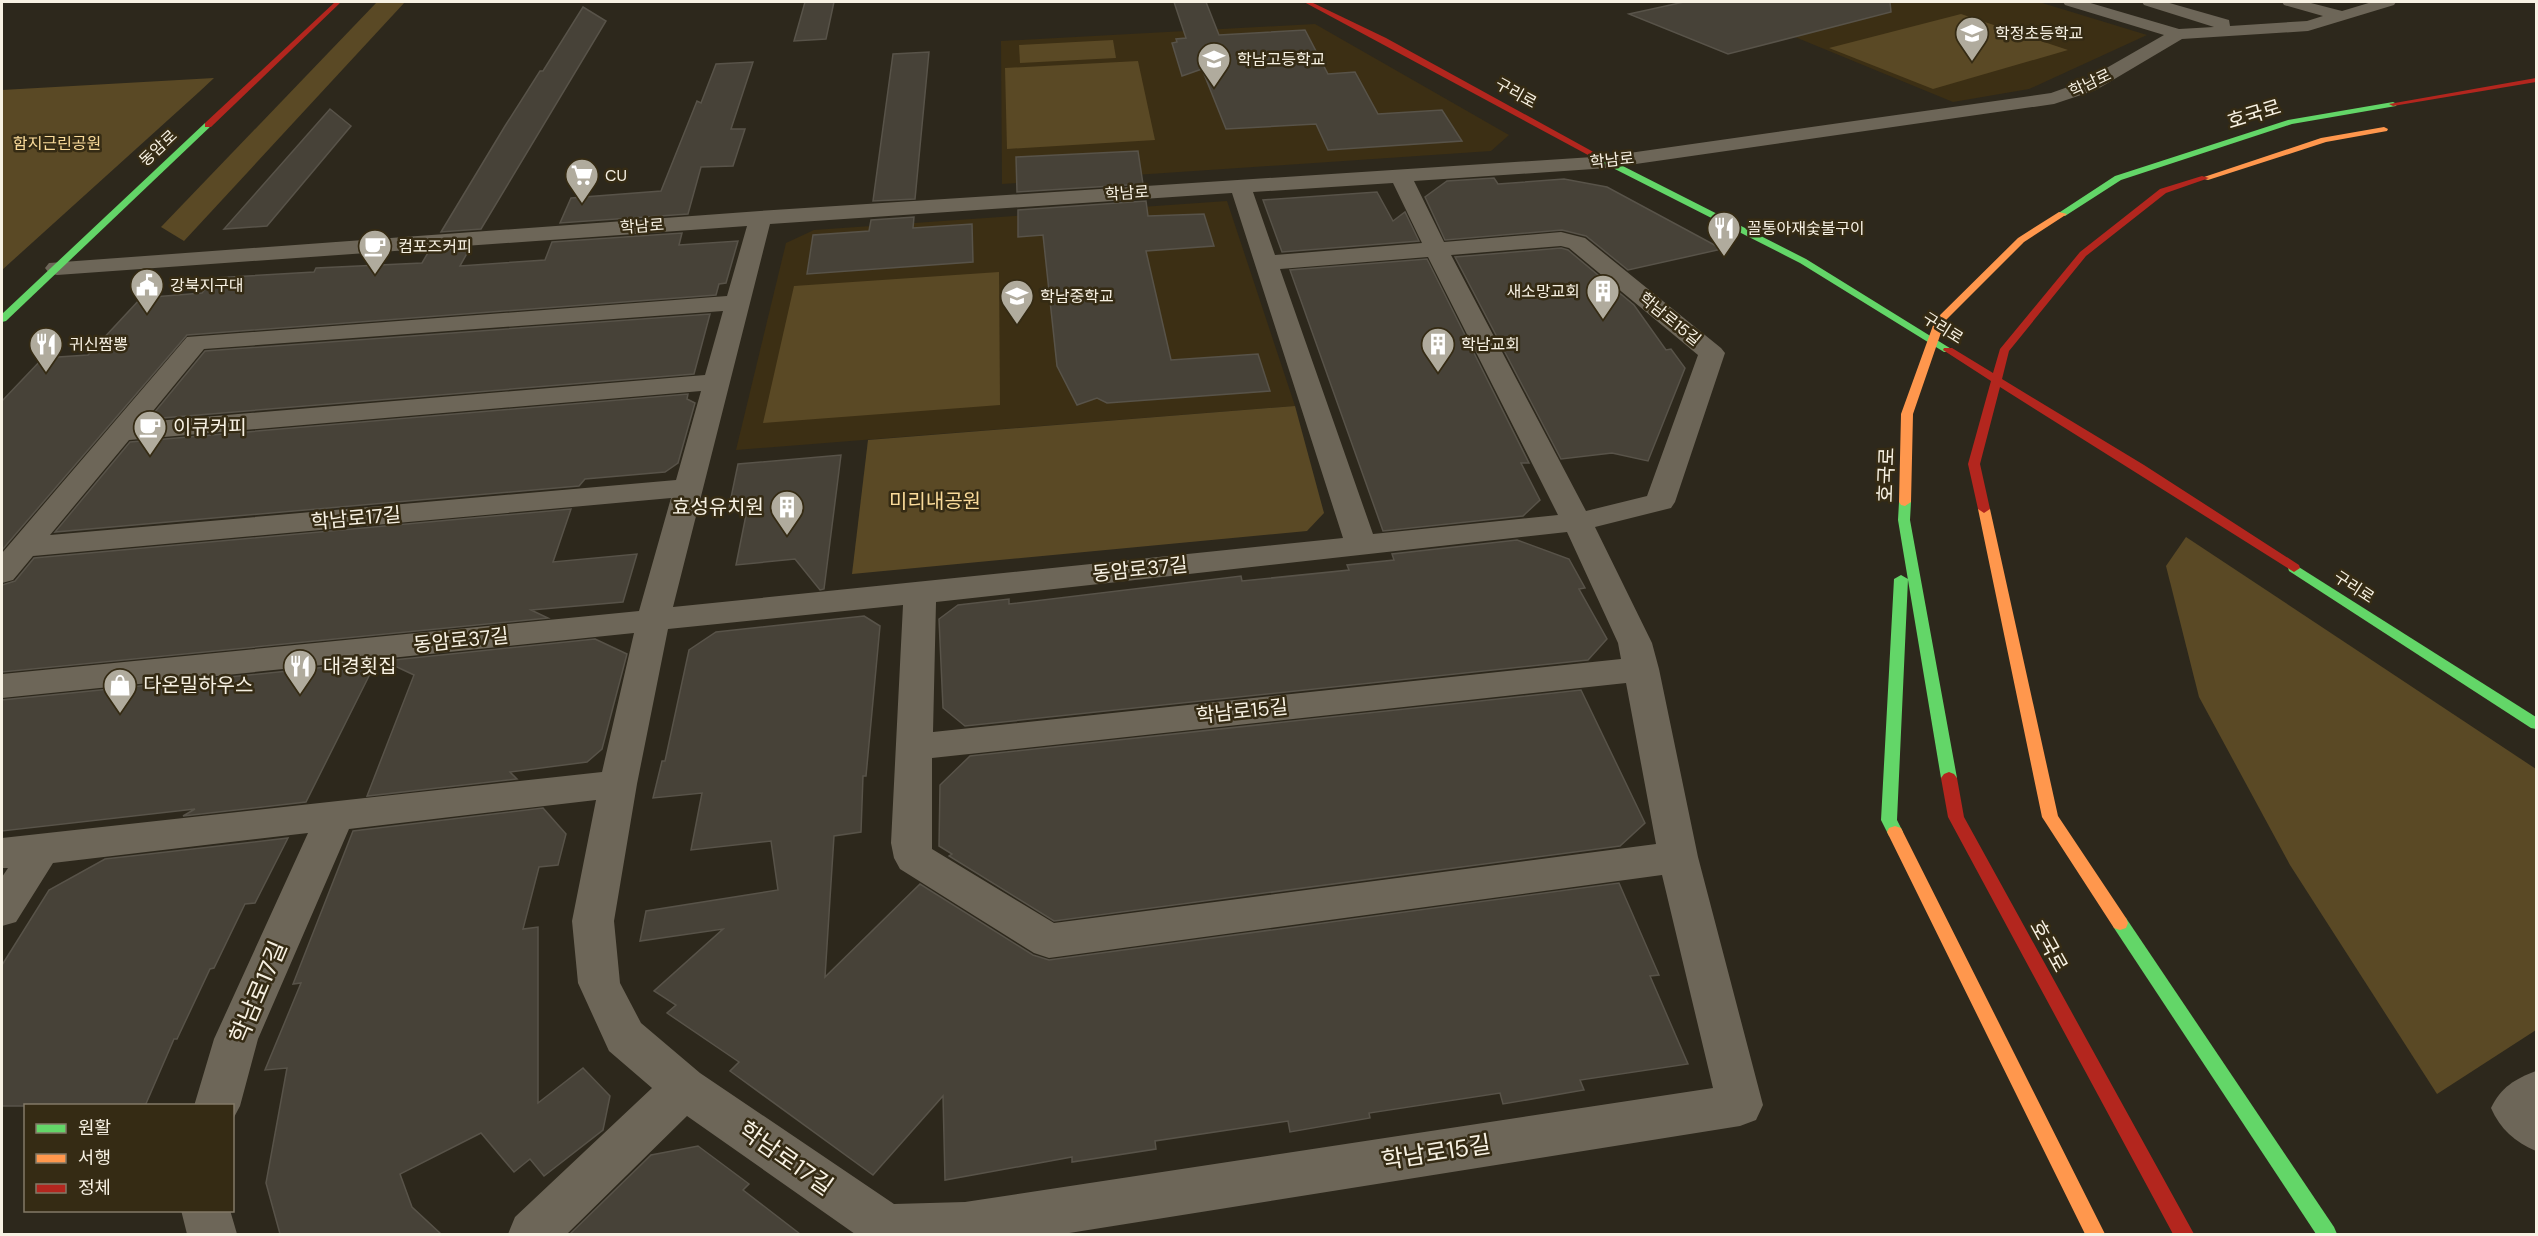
<svg xmlns="http://www.w3.org/2000/svg" width="2538" height="1236" viewBox="0 0 2538 1236" font-family="'DM Sans','Noto Sans KR',sans-serif">
<style>
.built{fill:#3c2f14}
.green{fill:#5a4925}
.building{fill:#474238;stroke:#585349;stroke-width:1.5}
.lines{fill:none;stroke-linecap:round;stroke-linejoin:round}
.street{fill:#6d6658;fill-rule:evenodd}
.fast{fill:#63d668;fill-rule:evenodd}
.slow{fill:#ff974d;fill-rule:evenodd}
.jam{fill:#b3261e;fill-rule:evenodd}
.labels{text-anchor:middle;dominant-baseline:central;stroke-width:5;stroke-linejoin:round;paint-order:stroke}
.far-poi-label{font-size:16px;fill:#f7f1e3;stroke:#352b14;text-anchor:start}
.far-street-label{font-size:16px;fill:#f7f1e3;stroke:#352b14}
.far-park-label{font-size:16px;fill:#fadb9a;stroke:#352b14}
.street-label{font-size:20px;fill:#f7f1e3;stroke:#352b14}
.poi-label{font-size:20px;fill:#f7f1e3;stroke:#352b14;text-anchor:start}
.park-label{font-size:20px;fill:#fadb9a;stroke:#352b14}
.near-street-label{font-size:24px;fill:#f7f1e3;stroke:#352b14}
</style>
<rect width="100%" height="100%" fill="#2d281c"/>
<g class="built">
<path d="M1710,2H2039L2147,35L2029,89L1953,102Z"/>
<path d="M1315,24L1509,135L1491,151L1002,184L1001,41Z"/>
<path d="M1227,201L1295,406L736,450L786,243L814,230Z"/>
</g>
<g class="green">
<path d="M377,2H405L184,241L161,227Z"/>
<path d="M1961,14L2068,50L1933,89L1829,48Z"/>
<path d="M1113,40L1116,58L1020,63L1019,45Z"/>
<path d="M1138,61L1155,140L1007,149L1005,68Z"/>
<path d="M214,78L199,92L2,270V90Z"/>
<path d="M999,272L1000,405L763,423L794,286Z"/>
<path d="M1295,406L1324,513L1307,531L852,574L868,440Z"/>
<path d="M2186,537L2536,769V1030L2437,1094L2290,865L2199,697L2166,566Z"/>
</g>
<g class="building">
<path d="M805,2H834L826,39L794,41Z"/>
<path d="M1174,2H1206L1219,35L1305,30L1328,74L1355,72L1378,114L1442,110L1462,141L1328,150L1316,124L1226,129L1202,69L1182,76L1172,43L1177,42L1176,39L1186,38Z"/>
<path d="M1684,2H1890L1891,12L1728,54L1629,14Z"/>
<path d="M583,7L606,21L481,229L441,232L505,126L540,71H543Z"/>
<path d="M929,52L915,199L873,201L893,54Z"/>
<path d="M753,62L731,129H745L733,166L701,167L688,214L560,223L571,198L661,191L697,101L701,103L716,64Z"/>
<path d="M330,109L351,126L267,226L224,229Z"/>
<path d="M1138,151L1143,184L1017,192L1016,157Z"/>
<path d="M1494,178L1498,184L1564,179L1607,187L1722,249L1628,270L1586,236L1562,230L1445,240L1425,197L1447,181Z"/>
<path d="M1377,192L1393,221L1405,212L1419,241L1282,252L1263,200Z"/>
<path d="M1146,201L1148,216L1204,214L1214,246L1146,251L1171,360L1258,354L1270,391L1107,403L1097,398L1077,405L1057,366L1043,235L1018,237V210Z"/>
<path d="M914,217L913,228L972,224L973,262L807,274L813,235L869,231L871,220Z"/>
<path d="M682,233L679,245L738,241L726,283L719,284L716,295L187,335L2,550V401L43,358L88,355L141,298L202,293L214,278L314,272L316,268L422,263L429,251L470,248L460,266L545,260L552,242Z"/>
<path d="M1561,248L1568,250L1634,305L1666,350L1671,349L1685,368L1648,461L1612,453L1561,459L1455,257Z"/>
<path d="M1427,259L1529,463H1521L1540,500L1523,516L1383,531L1290,270Z"/>
<path d="M710,314L694,374L149,419L205,351Z"/>
<path d="M688,394L687,399L695,403L678,463L665,472L585,479L579,486L55,532L130,442Z"/>
<path d="M841,455L824,589L820,590L795,559L736,565L747,510L728,512L738,464Z"/>
<path d="M571,509L553,562L637,554L623,602L531,610L548,618L2,672V585L15,581L34,558Z"/>
<path d="M1517,540L1569,559L1585,588L1579,589L1607,639L1588,660L965,726L943,708L939,619L958,605L1009,599V604L1241,576L1242,581L1349,570L1347,565L1394,560L1392,554Z"/>
<path d="M864,616L880,626L866,776H863L861,832L834,836L825,977L920,884L1033,955L1049,960L1619,883L1659,975L1650,976L1688,1064L1580,1080L1584,1090L1503,1104L1500,1093L1369,1113L1370,1118L1290,1132L1288,1121L1155,1141L1156,1149L1072,1162V1157L945,1180L943,1096L873,1175L730,1071L739,1062L667,1013L676,1005L654,991L723,929L640,941L646,911L778,890L771,841L691,850L702,793L653,798L662,761H665L689,650L716,632Z"/>
<path d="M595,639L627,654L602,749L587,762L510,772L517,779L367,796L414,675L384,661Z"/>
<path d="M376,662L306,802L183,816L195,809L2,831V700Z"/>
<path d="M1581,690L1645,823L1620,846L1054,921L949,856L952,854L939,846L940,785L970,756Z"/>
<path d="M543,808L566,834L558,865L539,867L523,929L538,927V1103L583,1068L610,1096L603,1130L544,1176L530,1159L514,1172L481,1133L400,1174L412,1207L441,1234H280L266,1183L287,1068L265,1070L301,983L293,984L353,831Z"/>
<path d="M288,838L255,903L245,904L214,968L210,969L177,1039H174L145,1106H2V965L49,890L105,859Z"/>
<path d="M698,1146L749,1184L743,1190L800,1234H570L651,1155Z"/>
</g>
<g class="lines">
<g class="street">
<path d="M2063,2H2087L2179,29L2214,27L2144,5L2142,2H2166L2229,20L2230,26L2307,21L2323,16L2284,5L2282,2H2307L2342,11L2372,2H2396L2394,5L2308,31L2182,39L2096,90L2054,104L1608,168L1414,181L1444,242L1561,232L1585,238L1721,348L1725,353L1675,502L1671,508L1595,527L1652,643L1659,669L1698,857L1763,1105L1756,1120L1740,1126L1063,1234H855L687,1116L567,1234H508L515,1217L652,1088L609,1051L578,983L572,921L596,800L349,829L258,1039L240,1106L232,1121V1106H194L214,1039L308,833L53,863L16,922L2,926V877L8,868H2V838L602,772L634,633L2,698V674L639,611L671,498L33,556L13,580L2,583V553L187,337L727,296L747,226L57,275L49,273L45,268L49,263L760,211L1608,156L2051,93L2082,82L2164,35L2065,5ZM1393,183L1422,243L1275,255L1253,192ZM1232,193L1343,538L673,607L770,224ZM1561,246L1569,248L1698,355L1647,496L1586,511L1451,255ZM1428,257L1558,515L1373,534L1280,269ZM723,311L705,375L144,422L204,349ZM701,391L676,480L50,535L129,440ZM1567,532L1618,643L1621,659L933,732L936,602ZM903,605L891,843L894,858L900,869L1034,953L1049,958L1662,875L1713,1088L965,1202L894,1204L700,1073L641,1023L620,983L614,921L637,784L668,629ZM1626,683L1656,844L1054,923L932,849V758Z"/>
<path d="M2536,1071V1151C2515,1142 2500,1129 2491,1108C2501,1087 2515,1079 2536,1071Z"/>
<path d="M181,1210H230L237,1234H187Z"/>
</g>
<g class="fast">
<path d="M2393,102L2397,104L2396,106L2292,124L2121,180L2065,216L2057,214L2115,176L2288,120Z"/>
<path d="M205,123L212,125L6,321L2,322V314Z"/>
<path d="M1601,158H1607L1806,259L1953,350L1952,352H1944L1800,263L1601,162Z"/>
<path d="M1905,498L1911,502L1910,520L1957,778L1954,782H1944L1941,778L1898,520L1899,502Z"/>
<path d="M2294,564L2536,717V729L2531,728L2289,571L2288,568Z"/>
<path d="M1901,575L1908,579L1897,820L1903,832L1901,836L1895,838L1889,836L1881,820L1894,579Z"/>
<path d="M2120,916L2126,918L2334,1227L2337,1234H2316L2114,928L2112,923L2114,918Z"/>
</g>
<g class="slow">
<path d="M2384,127L2388,129L2387,131L2326,142L2208,180L2201,178L2321,138Z"/>
<path d="M2059,212L2067,214L2024,242L1945,321L1913,414L1911,502L1905,506L1901,505L1899,502L1901,414L1935,320L2018,238Z"/>
<path d="M1984,505L1990,509L2058,816L2126,918L2128,923L2126,928L2120,930L2114,928L2042,817L1978,509Z"/>
<path d="M1895,826L1901,828L1903,832L2105,1234H2085L1887,832L1889,828Z"/>
</g>
<g class="jam">
<path d="M335,2H341L211,127H205V123Z"/>
<path d="M1304,2H1311L1386,38L1608,160L1601,162Z"/>
<path d="M2536,78V82L2393,106L2389,104Z"/>
<path d="M2202,176L2209,178L2166,193L2086,256L2009,351L2002,379L2144,465L2299,565L2300,568L2294,572L2000,387L1980,464L1990,509L1984,513L1978,509L1968,464L1991,381L1943,350L1944,348H1952L1993,373L2000,349L2080,252L2160,189Z"/>
<path d="M1949,772L1954,774L1957,778L1964,817L2194,1234H2173L1948,817L1941,778L1944,774Z"/>
</g>
</g>
<defs>
<symbol id="school-pin" viewBox="-11 -11 22 30"><path d="M0 17L-7.5 6A9.5 9.5 0 1 1 7.5 6Z" fill="#b0ab9d" stroke="#352b14"/><path d="M0-5L7-2L0 1L-7-2ZM-4 1L0 2.5L4 1V4Q0 6-4 4Z" fill="#fff"/></symbol>
<symbol id="supermarket-pin" viewBox="-11 -11 22 30"><path d="M0 17L-7.5 6A9.5 9.5 0 1 1 7.5 6Z" fill="#b0ab9d" stroke="#352b14"/><path d="M-6-5.5h2.5l.6 2H6L4.5 2H-2.5L-4.4-4H-6ZM-1.5 3.2a1.3 1.3 0 1 0 .1 0ZM3 3.2a1.3 1.3 0 1 0 .1 0Z" fill="#fff"/></symbol>
<symbol id="restaurant-pin" viewBox="-11 -11 22 30"><path d="M0 17L-7.5 6A9.5 9.5 0 1 1 7.5 6Z" fill="#b0ab9d" stroke="#352b14"/><path d="M-5-6h1v4h1v-4h1v4h1v-4h1v5L-1.5 .5V6h-2V.5L-5-1ZM5-6V6H3V1.5H1.5Q1.5-4 5-6Z" fill="#fff"/></symbol>
<symbol id="cafe-pin" viewBox="-11 -11 22 30"><path d="M0 17L-7.5 6A9.5 9.5 0 1 1 7.5 6Z" fill="#b0ab9d" stroke="#352b14"/><path d="M-5.5-4.5H6V0H3Q3 3.5 0 3.5H-2.5Q-5.5 3.5-5.5 0ZM3-3.2v2h1.7v-2ZM-6 4.5H4V6H-6Z" fill="#fff"/></symbol>
<symbol id="civic-pin" viewBox="-11 -11 22 30"><path d="M0 17L-7.5 6A9.5 9.5 0 1 1 7.5 6Z" fill="#b0ab9d" stroke="#352b14"/><path d="M-.6-6.5H3V-4.5H.6V-3L4-1V1h2V6H-6V1h2V-1L-.6-3ZM-1.2 2.5V6h2.4V2.5Z" fill="#fff"/></symbol>
<symbol id="building-pin" viewBox="-11 -11 22 30"><path d="M0 17L-7.5 6A9.5 9.5 0 1 1 7.5 6Z" fill="#b0ab9d" stroke="#352b14"/><path d="M-4-6H4V6H1V3H-1V6H-4ZM-2.5-4.3h1.7v1.8h-1.7ZM.8-4.3h1.7v1.8H.8ZM-2.5-1h1.7V.8h-1.7ZM.8-1h1.7V.8H.8Z" fill="#fff"/></symbol>
<symbol id="shop-pin" viewBox="-11 -11 22 30"><path d="M0 17L-7.5 6A9.5 9.5 0 1 1 7.5 6Z" fill="#b0ab9d" stroke="#352b14"/><path d="M-5-2.5h2.3a2.7 3.5 0 0 1 5.4 0H5L5.5 6h-11ZM-1.5-2.5h3a1.5 2.3 0 0 0-3 0Z" fill="#fff"/></symbol>
</defs>
<g fill-rule="evenodd">
<use href="#school-pin" x="1953" y="14" width="38" height="52"/>
<use href="#school-pin" x="1195" y="40" width="38" height="52"/>
<use href="#supermarket-pin" x="563" y="156" width="38" height="52"/>
<use href="#restaurant-pin" x="1705" y="209" width="38" height="52"/>
<use href="#cafe-pin" x="356" y="227" width="38" height="52"/>
<use href="#civic-pin" x="128" y="266" width="38" height="52"/>
<use href="#building-pin" x="1584" y="272" width="38" height="52"/>
<use href="#school-pin" x="998" y="277" width="38" height="52"/>
<use href="#restaurant-pin" x="27" y="325" width="38" height="52"/>
<use href="#building-pin" x="1419" y="325" width="38" height="52"/>
<use href="#cafe-pin" x="131" y="408" width="38" height="52"/>
<use href="#building-pin" x="768" y="488" width="38" height="52"/>
<use href="#restaurant-pin" x="281" y="647" width="38" height="52"/>
<use href="#shop-pin" x="101" y="666" width="38" height="52"/>
</g>
<g class="labels">
<g class="far-poi-label">
<text x="1995" y="33">학정초등학교</text>
<text x="1237" y="59">학남고등학교</text>
<text x="605" y="175">CU</text>
<text x="1747" y="228">꼴통아재숯불구이</text>
<text x="398" y="246">컴포즈커피</text>
<text x="170" y="285">강북지구대</text>
<text x="1580" y="291" text-anchor="end">새소망교회</text>
<text x="1040" y="296">학남중학교</text>
<text x="69" y="344">귀신짬뽕</text>
<text x="1461" y="344">학남교회</text>
</g>
<g class="far-street-label">
<text transform="translate(2090 83) rotate(-25)">학남로</text>
<text transform="translate(1516 93) rotate(29)">구리로</text>
<text transform="translate(158 148) rotate(-43)">동암로</text>
<text transform="translate(1612 160) rotate(-6)">학남로</text>
<text transform="translate(1127 193) rotate(-4)">학남로</text>
<text transform="translate(642 226) rotate(-4)">학남로</text>
<text transform="translate(1670 319) rotate(39)">학남로15길</text>
<text transform="translate(1943 328) rotate(32)">구리로</text>
<text transform="translate(2354 587) rotate(33)">구리로</text>
</g>
<g class="far-park-label">
<text x="57" y="143">함지근린공원</text>
</g>
<g class="street-label">
<text transform="translate(2254 114) rotate(-17)">호국로</text>
<text transform="translate(1886 475) rotate(-88)">호국로</text>
<text transform="translate(356 518) rotate(-5)">학남로17길</text>
<text transform="translate(1140 569) rotate(-6)">동암로37길</text>
<text transform="translate(461 640) rotate(-6)">동암로37길</text>
<text transform="translate(1242 711) rotate(-6)">학남로15길</text>
<text transform="translate(2049 946) rotate(61)">호국로</text>
</g>
<g class="poi-label">
<text x="173" y="427">이큐커피</text>
<text x="764" y="507" text-anchor="end">효성유치원</text>
<text x="323" y="666">대경횟집</text>
<text x="143" y="685">다온밀하우스</text>
</g>
<g class="park-label">
<text x="935" y="501">미리내공원</text>
</g>
<g class="near-street-label">
<text transform="translate(258 992) rotate(-67)">학남로17길</text>
<text transform="translate(1436 1152) rotate(-9)">학남로15길</text>
<text transform="translate(786 1158) rotate(35)">학남로17길</text>
</g>
</g>
<rect width="2538" height="1236" fill="none" stroke="#f7f1e3" stroke-width="6"/>
<rect x="24" y="1104" width="210" height="108" fill="#352b14" stroke="#837a67" stroke-width="1.5"/>
<rect x="36" y="1124" width="30" height="9" fill="#63d668" stroke="#837a67" stroke-width="1.5"/>
<text x="78" y="1134" font-size="18" fill="#f7f1e3">원활</text>
<rect x="36" y="1154" width="30" height="9" fill="#ff974d" stroke="#837a67" stroke-width="1.5"/>
<text x="78" y="1164" font-size="18" fill="#f7f1e3">서행</text>
<rect x="36" y="1184" width="30" height="9" fill="#b3261e" stroke="#837a67" stroke-width="1.5"/>
<text x="78" y="1194" font-size="18" fill="#f7f1e3">정체</text>
</svg>
